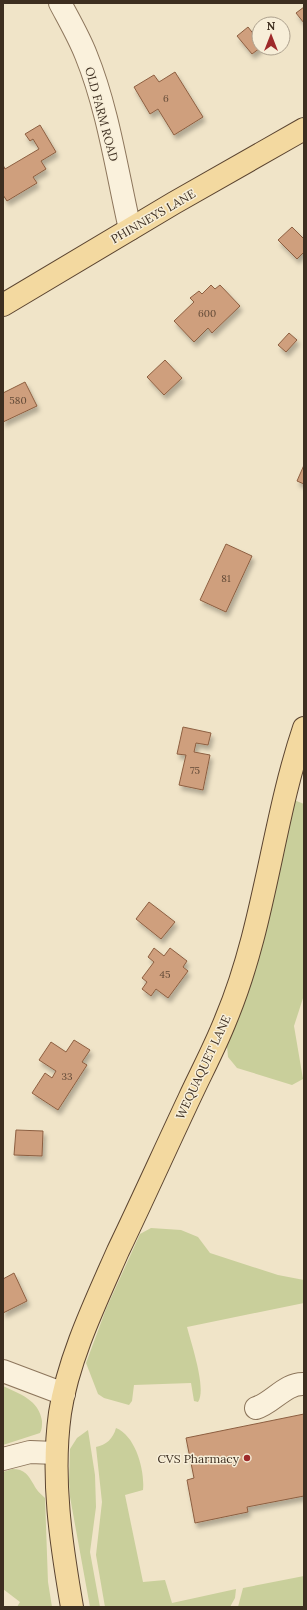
<svg xmlns="http://www.w3.org/2000/svg" width="307" height="1610" viewBox="0 0 307 1610" font-family="Lora,serif">
<style>
.green{fill:#c9cf9b}
.building{fill:#cf9f7d;stroke:#8d5f41;filter:url(#shadow)}
.lines{fill:none;stroke-linecap:round;stroke-linejoin:round}
.minor-casing{stroke:#8d765c;stroke-width:24}
.major-casing{stroke:#5b4430;stroke-width:24}
.minor{stroke:#faf1dc;stroke-width:22}
.major{stroke:#f3d9a0;stroke-width:22}
.poi-dot{fill:#9e2a2b;stroke:#f7eed8;stroke-width:1.5}
.labels{text-anchor:middle;dominant-baseline:central;stroke-width:3;stroke-linejoin:round;paint-order:stroke}
.number-label{font-size:10px;fill:#624a37}
.street-label{font-size:12px;fill:#3d2e20;stroke:#f7eed8}
.poi-label{font-size:12px;fill:#3d2e20;stroke:#f7eed8;text-anchor:end}
</style>
<defs>
<filter id="shadow"><feDropShadow dx="2.5" dy="4.5" stdDeviation="2" flood-color="#0004"/></filter>
</defs>
<rect width="100%" height="100%" fill="#f0e4c8"/>
<g class="green">
<path d="M294,800L304,804V995L294,1026L303,1079L292,1085L237,1068L228,1057L227,1046L255,972L269,917Z"/>
<path d="M151,1228L181,1230L198,1237L210,1253L278,1275L304,1280V1303L187,1327C191,1343 207,1389 198,1402L194,1401L191,1383L134,1385L132,1401L129,1405L104,1398L98,1394L86,1363L106,1309L140,1234Z"/>
<path d="M3,1386C20,1394 39,1400 42,1421C42,1426 42,1429 40,1433L3,1445Z"/>
<path d="M116,1428C136,1436 145,1471 143,1490L125,1495L143,1582L165,1580L172,1603L236,1589L235,1598L230,1607H105L96,1555L102,1502L96,1447C106,1445 113,1439 116,1428Z"/>
<path d="M88,1430L95,1475L96,1507L90,1552L100,1607H90L70,1497L69,1481L70,1449L77,1438Z"/>
<path d="M12,1469C25,1469 28,1475 34,1485C36,1490 41,1494 45,1498L48,1582L52,1607H17L20,1602L3,1589V1472Z"/>
<path d="M304,1576V1607H238L243,1588Z"/>
</g>
<g class="building">
<path d="M304,7V23L296,13Z"/>
<path d="M248,27L259,41L260,48L252,54L237,36Z"/>
<path d="M175,72L203,117L174,135L158,109L150,114L134,87L154,75L159,82Z"/>
<path d="M40,125L56,152L41,161L46,169L33,177L37,183L7,201L3,195V165L5,169L39,149L33,139L30,141L25,134Z"/>
<path d="M292,227L304,239V252L297,259L278,240Z"/>
<path d="M211,285L215,289L220,285L240,306L212,333L208,328L194,342L174,321L194,302L190,298L199,291L202,294Z"/>
<path d="M289,333L297,340L286,352L278,345Z"/>
<path d="M165,360L182,378L164,395L147,377Z"/>
<path d="M25,382L37,406L3,422V393Z"/>
<path d="M304,465V484L297,481Z"/>
<path d="M226,544L252,556L226,612L200,600Z"/>
<path d="M183,727L211,733L208,745L196,743L194,752L210,755L203,790L179,785L186,755L177,754Z"/>
<path d="M149,902L175,922L161,939L136,919Z"/>
<path d="M154,948L164,956L170,948L187,961L183,967L188,971L168,998L156,989L151,996L142,989L147,982L142,978L154,962L148,957Z"/>
<path d="M74,1040L90,1050L82,1062L87,1065L58,1110L32,1093L45,1073L52,1078L56,1071L39,1060L51,1042L66,1052Z"/>
<path d="M16,1130L43,1131L42,1156L14,1155Z"/>
<path d="M14,1273L27,1301L3,1313V1279Z"/>
<path d="M304,1414V1496L247,1507L248,1512L195,1523L187,1480L194,1478L186,1438Z"/>
</g>
<g class="lines">
<defs>
<g id="minor">
<path d="M60,3C69,20 79,37 86,55C108,109 117,172 130,229"/>
<path d="M3,1371L64,1394"/>
<path d="M256,1408C273,1403 285,1383 304,1384"/>
<path d="M3,1459L30,1452L56,1453"/>
</g>
<g id="major">
<path d="M3,305L174,203L304,129"/>
<path d="M72,1607C61,1543 51,1478 60,1413C68,1359 96,1301 118,1251C142,1201 165,1150 189,1099C201,1073 215,1047 226,1019C265,926 272,823 304,728"/>
</g>
</defs>
<use href="#minor" class="minor-casing"/>
<use href="#major" class="major-casing"/>
<use href="#minor" class="minor"/>
<use href="#major" class="major"/>
</g>
<circle class="poi-dot" cx="247" cy="1458" r="4"/>
<g class="labels">
<g class="number-label">
<text x="166" y="98">6</text>
<text x="207" y="313">600</text>
<text x="18" y="400">580</text>
<text x="226" y="578">81</text>
<text x="195" y="770">75</text>
<text x="165" y="974">45</text>
<text x="67" y="1076">33</text>
</g>
<g class="street-label">
<text transform="translate(102 114) rotate(75)">OLD FARM ROAD</text>
<text transform="translate(153 216) rotate(-30)">PHINNEYS LANE</text>
<text transform="translate(203 1067) rotate(-65)">WEQUAQUET LANE</text>
</g>
<g class="poi-label">
<text x="239" y="1458">CVS Pharmacy</text>
</g>
</g>
<rect width="307" height="1610" fill="none" stroke="#3d2e20" stroke-width="8"/>
<g transform="translate(271 36)"><circle r="19" fill="#f7eed8" stroke="#ada18e"/>
<path d="M0-3L7 15L0 10L-7 15Z" fill="#9e2a2b"/>
<text y="-6" font-size="11" font-weight="bold" text-anchor="middle" fill="#3d2e20">N</text>
</g>
</svg>
